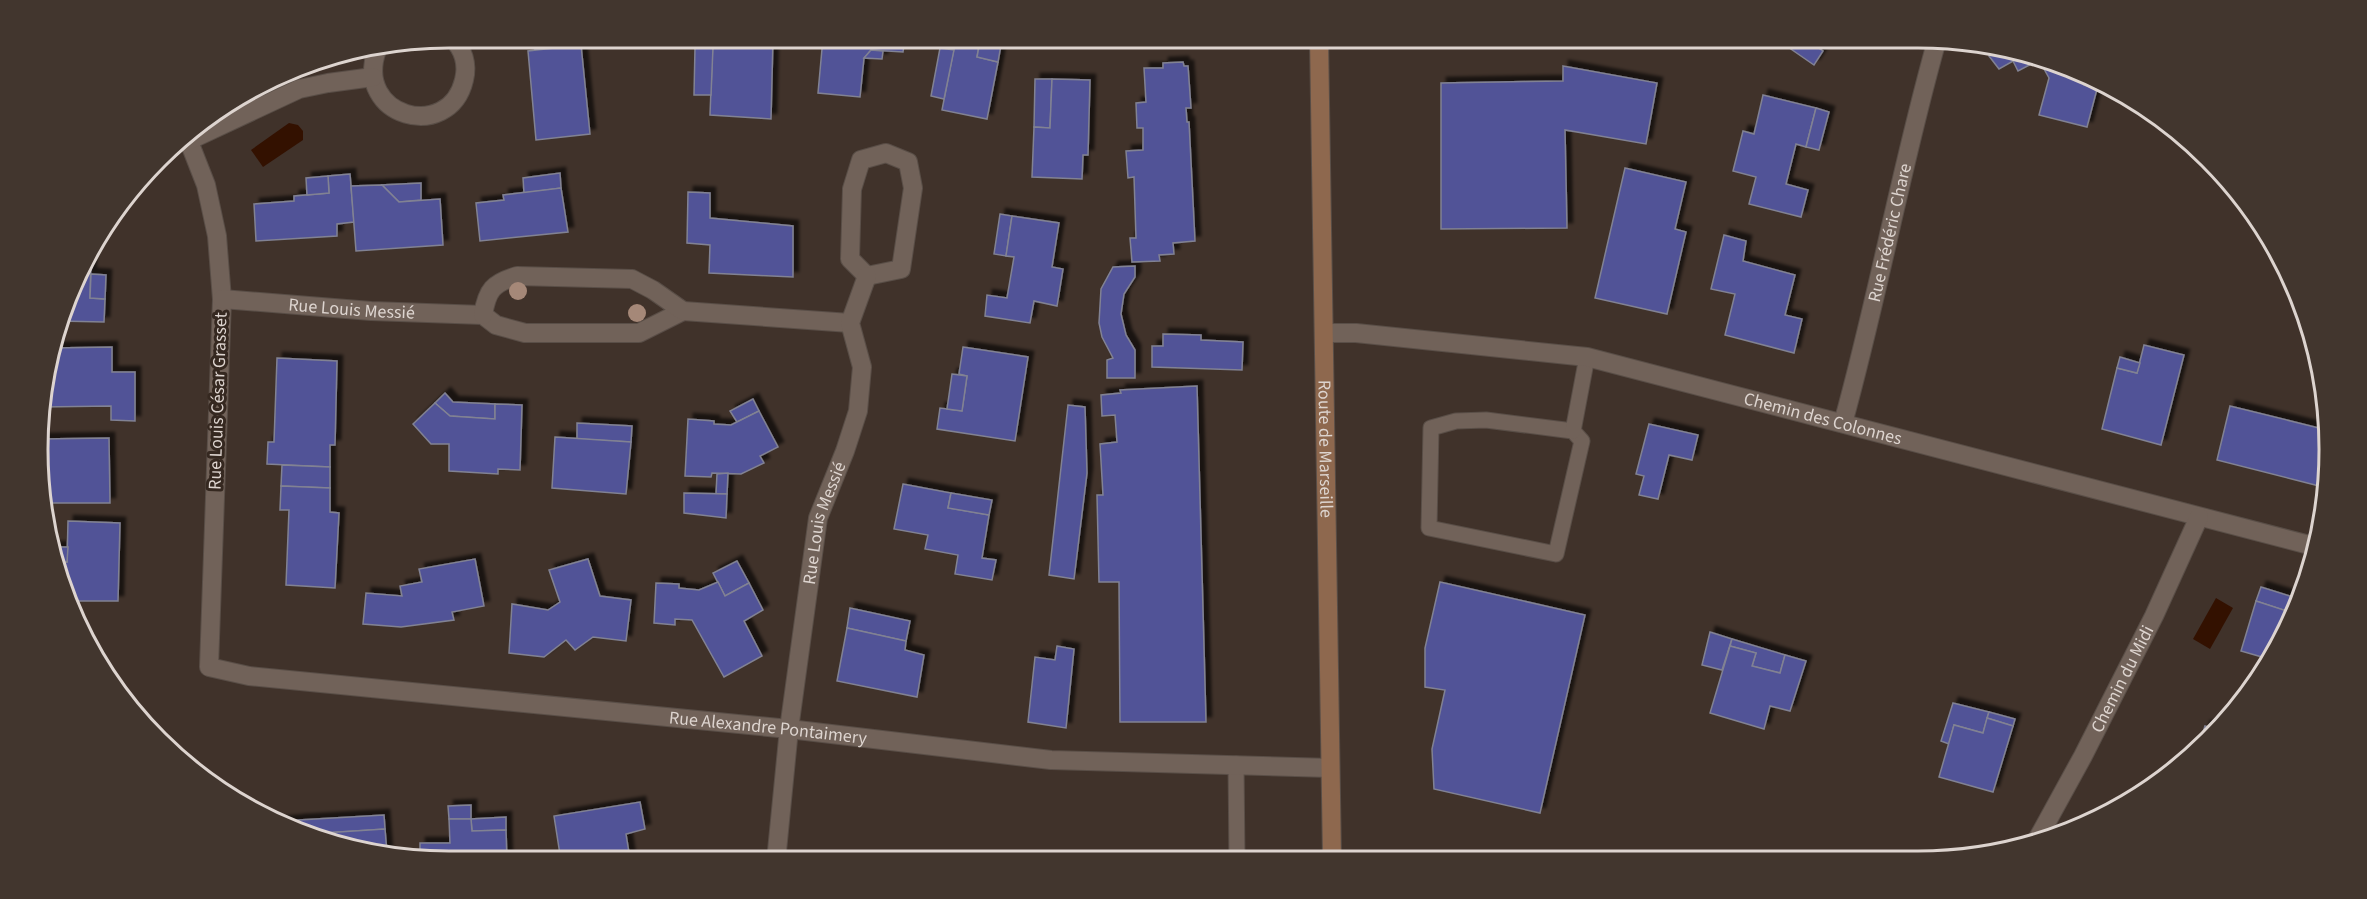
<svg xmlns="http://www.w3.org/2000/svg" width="2367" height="899" viewBox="0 0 2367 899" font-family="'Source Sans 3',sans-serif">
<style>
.water{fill:#310}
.building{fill:#515297;stroke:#818293;stroke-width:1.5;filter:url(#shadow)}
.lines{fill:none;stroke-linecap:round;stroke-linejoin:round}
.lane-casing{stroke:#594e47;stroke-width:17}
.street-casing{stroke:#594e47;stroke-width:20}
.secondary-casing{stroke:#594e47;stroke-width:20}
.lane{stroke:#716259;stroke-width:15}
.street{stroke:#716259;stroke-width:18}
.secondary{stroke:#8e684e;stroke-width:18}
.tree{fill:#a58878}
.labels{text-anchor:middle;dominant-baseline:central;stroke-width:6;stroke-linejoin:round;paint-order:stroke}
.street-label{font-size:18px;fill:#ddd4cf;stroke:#352820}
.rim{fill:none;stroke:#ddd4cf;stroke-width:3}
</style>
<defs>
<filter id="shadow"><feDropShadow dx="5.5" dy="-5.5" stdDeviation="1.5" flood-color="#0009"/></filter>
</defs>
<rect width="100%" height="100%" fill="#40322a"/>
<g class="water">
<path d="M289,123L298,125L303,131V140L263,167L251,150Z"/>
<path d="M2216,598L2233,608L2210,649L2193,639Z"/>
</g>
<g class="building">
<path d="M534,38H569V46L535,50Z"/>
<path d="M713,38H773L771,119L710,115Z"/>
<path d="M823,38H905L903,52L871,50L864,58L860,97L818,93Z"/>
<path d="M956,38L980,41L977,57L998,62L987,119L942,110Z"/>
<path d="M1775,38H1823L1817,47L1823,51L1814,65Z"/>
<path d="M980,41L1001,45L998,62L977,57Z"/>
<path d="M581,45L590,134L536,140L528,51Z"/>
<path d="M713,47L711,95H694L695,48Z"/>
<path d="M1992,47L2024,52L2087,75L2084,85L2097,89L2087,127L2039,115L2049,78L2039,60L2018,71L2013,61L1999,69L1989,56Z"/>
<path d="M940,48L954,50L944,99L931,96Z"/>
<path d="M871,50L883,51L882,59L864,58Z"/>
<path d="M1183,62L1184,66H1188L1191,108H1186L1187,122H1189L1195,241L1173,243L1174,254L1159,255L1160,261L1132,262L1130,238H1136L1134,177L1128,178L1126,151L1143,150V128H1137L1136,103L1146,102L1144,68H1163V63Z"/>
<path d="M1563,66L1657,83L1646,144L1565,130L1567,228L1441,229V83L1563,81Z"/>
<path d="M1035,79H1052L1050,128L1034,127Z"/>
<path d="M1052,79L1090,80L1088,155H1083L1082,179L1032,177L1034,127L1050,128Z"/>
<path d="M1763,95L1816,108L1806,147L1796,144L1786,184L1808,190L1801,217L1749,204L1756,177L1733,171L1743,131L1754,134Z"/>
<path d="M1816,108L1829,112L1819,150L1806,147Z"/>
<path d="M1625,168L1686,182L1675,229L1686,232L1667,314L1595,298Z"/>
<path d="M560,173L561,188L524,193L523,178Z"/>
<path d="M350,174L354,222L337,224V236L256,241L254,204L294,201V196L329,193L328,176Z"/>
<path d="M328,176L329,193L307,195L306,178Z"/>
<path d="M421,183V200L399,202L382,185Z"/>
<path d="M382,185L399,202L440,199L443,245L356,251L351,186Z"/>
<path d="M561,188L568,232L480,241L476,203L504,200L503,195Z"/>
<path d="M688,192L710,193V218L793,226V277L709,273L710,245L687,243Z"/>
<path d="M1000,214L1012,216L1006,256L994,254Z"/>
<path d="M1012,216L1059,223L1052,267L1063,269L1057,306L1034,301L1030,323L985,316L987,295L1007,298L1014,257L1006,256Z"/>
<path d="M1724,235L1746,241L1743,261L1795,275L1785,315L1802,319L1794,353L1725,335L1735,294L1711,289Z"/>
<path d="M87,256H91L90,298L105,299L104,322L59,321Z"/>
<path d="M1135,266V277L1124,294L1121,314L1126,335L1135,350V378H1107V360L1113,358L1102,337L1099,323L1101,289L1113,267Z"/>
<path d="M91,274L106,275L105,299L90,298Z"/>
<path d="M1163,334L1201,335V340L1243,342L1242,370L1152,367V346H1163Z"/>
<path d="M2144,345L2184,355L2161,445L2102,429L2117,368L2137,373Z"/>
<path d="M112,347V372H135V421L111,420V406L41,407V395L54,348Z"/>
<path d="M963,347L1028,357L1015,441L937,429L940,408L962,411L967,376L959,374Z"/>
<path d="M2120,357L2140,363L2137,373L2117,368Z"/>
<path d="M277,358L337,361L335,445H330V467L267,464L268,442H274Z"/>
<path d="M952,374L967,376L962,411L947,409Z"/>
<path d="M1197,386L1206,722H1120L1119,582H1099L1097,495H1103L1100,444L1117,442L1115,415L1102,416L1101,395L1121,393L1120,390Z"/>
<path d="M445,393L453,402L495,404V419L450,416L435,403Z"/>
<path d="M753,399L759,411L737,422L730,411Z"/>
<path d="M435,403L450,416L495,419V404L522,405L520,470L498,469V474L449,471V444H431L413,424Z"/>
<path d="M1068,405L1085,407L1087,473L1074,579L1049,575Z"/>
<path d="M2230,406L2327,430L2329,477L2327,488L2217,460Z"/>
<path d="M759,411L778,447L760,456L764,463L741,474L712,473L711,477L685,476L688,419L714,421V424L731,425Z"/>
<path d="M577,423L632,426L631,442L577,439Z"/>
<path d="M1649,424L1698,435L1692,460L1669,455L1658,499L1639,495L1644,476L1636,474Z"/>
<path d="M555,437L631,442L626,494L552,488Z"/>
<path d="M109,438L110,503H45L42,439Z"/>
<path d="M282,465L330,467V488L281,486Z"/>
<path d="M728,473L727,494H716L717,474Z"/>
<path d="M903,484L951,493L948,508L989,515L982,558L996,560L992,580L955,574L958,555L925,549L928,535L894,529Z"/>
<path d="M281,486L330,488V512L339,513L335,588L286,585L289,510H280Z"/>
<path d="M684,493L727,494L726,518L684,513Z"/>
<path d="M951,493L992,500L989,515L948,508Z"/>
<path d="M68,521L120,523L118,601H67L55,562H67Z"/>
<path d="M51,547H68L67,562H55Z"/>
<path d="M475,559L484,606L452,612L454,620L401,627L363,624L366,593L402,596L400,586L422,582L419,569Z"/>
<path d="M588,559L600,596L631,600L626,641L593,637L575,650L566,640L544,657L509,653L512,604L548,610L560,602L549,570Z"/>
<path d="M737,561L749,583L725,596L713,573Z"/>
<path d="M718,582L725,596L749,583L763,610L744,621L762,656L724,677L692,620L675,619V625L654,623L656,583L679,584V588L699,590Z"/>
<path d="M1440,582L1585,615L1540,813L1434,789L1432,749L1445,690L1425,687V648Z"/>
<path d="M2261,587L2296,598L2290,612L2256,601Z"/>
<path d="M2256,601L2290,612L2269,659L2241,651Z"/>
<path d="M850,608L910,621L906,641L847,628Z"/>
<path d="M847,628L906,641L905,650L924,655L917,697L837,681Z"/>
<path d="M1710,632L1732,639L1722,670L1702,665Z"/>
<path d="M1732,639L1785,655L1780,673L1752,666L1756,653L1730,646Z"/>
<path d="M1057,646L1074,649L1066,728L1028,722L1035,657L1055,660Z"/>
<path d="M1730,646L1756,653L1752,666L1780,673L1785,655L1806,661L1790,711L1770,706L1764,729L1710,713Z"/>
<path d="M1953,703L1989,712L1983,733L1954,725L1949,744L1941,741Z"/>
<path d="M1989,712L2015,719L2013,726L1987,718Z"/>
<path d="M1987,718L2013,726L1993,792L1939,777L1954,725L1983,733Z"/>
<path d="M2205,726L2215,729L2201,746L2199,745Z"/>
<path d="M640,802L645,829L626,834L630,859L561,861L554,816Z"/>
<path d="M471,805V819H449L448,806Z"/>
<path d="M384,815L385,829L308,834L299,831V820Z"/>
<path d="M506,817V830L472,831L471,819Z"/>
<path d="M449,819H471L472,831L506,830L507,861L450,862L420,858V843H450Z"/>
<path d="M299,820V831L277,823V822Z"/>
<path d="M385,829L387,853L343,847L308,834Z"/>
</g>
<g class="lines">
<defs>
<g id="lane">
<path d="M1486,420L1573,431L1582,441L1556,554L1429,528L1431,428L1456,421Z"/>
<path d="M1573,431L1587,357"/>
<path d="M1236,764L1237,860"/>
</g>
<g id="street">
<path d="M377,50C353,117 449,143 464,80C468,64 463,49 452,38"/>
<path id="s1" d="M186,134L206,185L217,236L222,299L209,667L249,676L789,729L1051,760L1330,768"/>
<path d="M190,140L299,89L328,83L373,77"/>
<path d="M886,153L908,162L913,188L901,269L867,276L850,259L852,189L861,160Z"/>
<path id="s2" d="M222,299L371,311L483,315L496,325L525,333H639L683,311"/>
<path d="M483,315C487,290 493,283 517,276L632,279L653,290L683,311L850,323"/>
<path id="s3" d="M1324,333H1356L1587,357L2317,547"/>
<path id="s4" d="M1843,423C1878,297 1901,167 1937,40"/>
<path id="s5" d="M2038,838L2083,756L2154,616L2199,517"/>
<path id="s6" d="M776,861L789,729L818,518L845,451L858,411L862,367L850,323L867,276"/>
</g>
<g id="secondary">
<path id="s7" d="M1319,38L1332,859"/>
</g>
</defs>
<use href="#lane" class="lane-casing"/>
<use href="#street" class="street-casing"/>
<use href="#secondary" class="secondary-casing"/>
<use href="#lane" class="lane"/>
<use href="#street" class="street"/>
<use href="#secondary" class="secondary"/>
</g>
<g class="tree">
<circle cx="518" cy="291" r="9"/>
<circle cx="637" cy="313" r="9"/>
</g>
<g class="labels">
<g class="street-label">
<text stroke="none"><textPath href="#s4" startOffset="196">Rue Frédéric Chare</textPath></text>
<text stroke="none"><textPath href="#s2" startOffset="130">Rue Louis Messié</textPath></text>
<text transform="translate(218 401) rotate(-88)">Rue Louis César Grasset</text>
<text stroke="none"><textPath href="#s3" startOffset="508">Chemin des Colonnes</textPath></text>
<text stroke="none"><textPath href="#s7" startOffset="411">Route de Marseille</textPath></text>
<text stroke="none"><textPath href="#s6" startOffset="342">Rue Louis Messié</textPath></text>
<text stroke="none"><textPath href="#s5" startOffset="180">Chemin du Midi</textPath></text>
<text stroke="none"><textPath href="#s1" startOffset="1101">Rue Alexandre Pontaimery</textPath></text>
</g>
</g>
<path d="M0 0H2367V899H0ZM449 48H1918A401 401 0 0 1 2319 449V450A401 401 0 0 1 1918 851H449A401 401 0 0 1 48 450V449A401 401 0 0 1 449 48Z" fill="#42362e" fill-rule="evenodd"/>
<path class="rim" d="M449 48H1918A401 401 0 0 1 2319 449V450A401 401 0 0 1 1918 851H449A401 401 0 0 1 48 450V449A401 401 0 0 1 449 48Z"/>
</svg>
